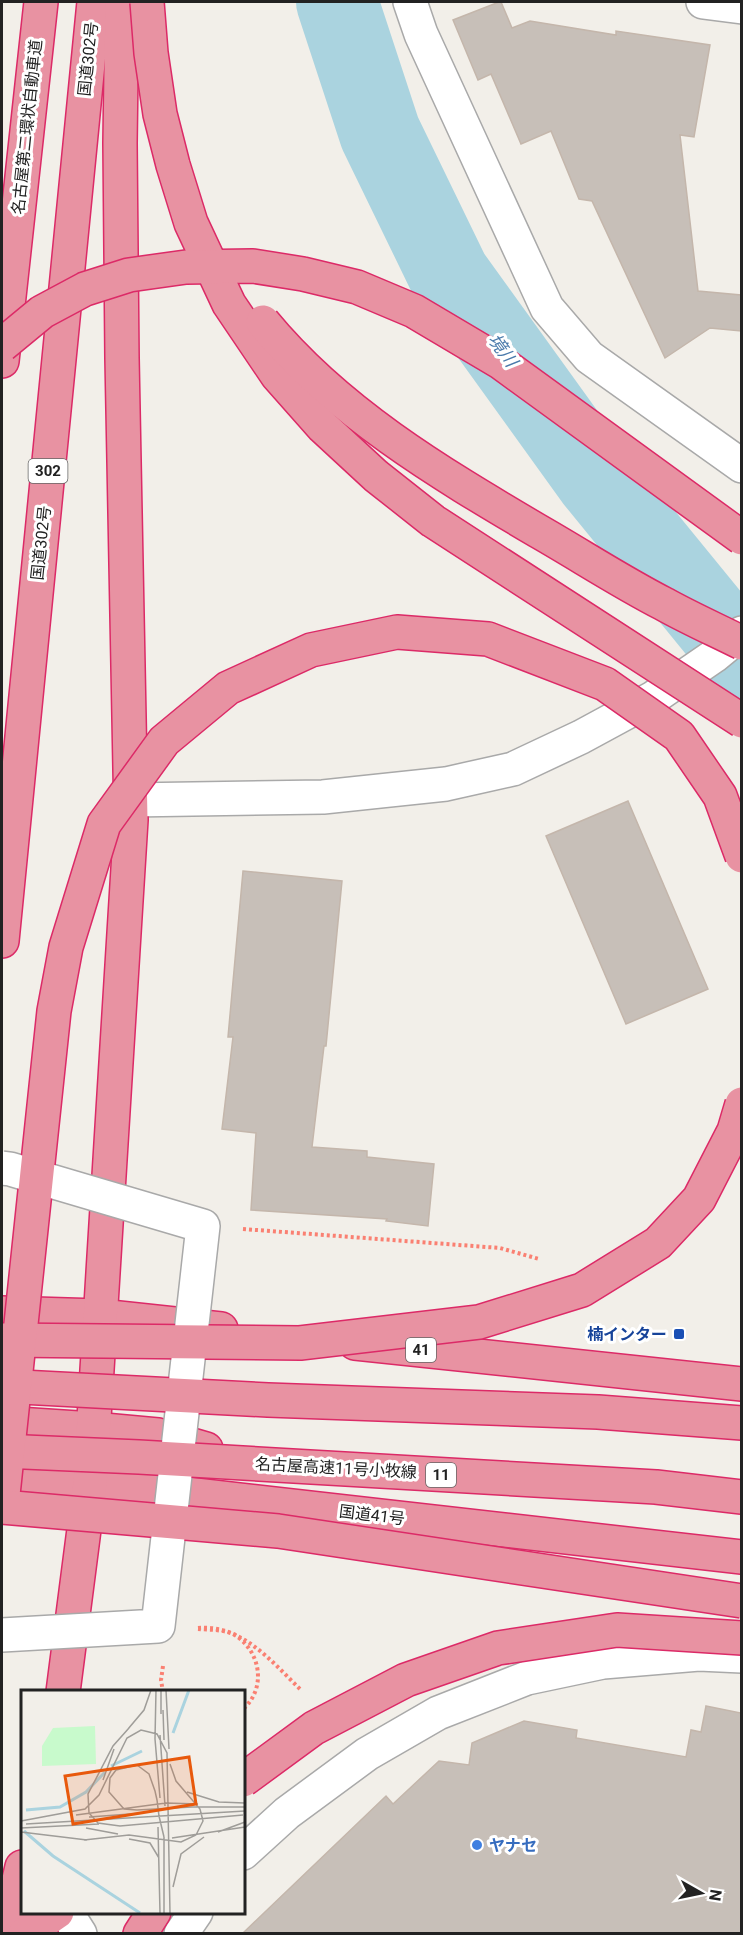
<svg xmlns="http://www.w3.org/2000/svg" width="743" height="1935" viewBox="0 0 743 1935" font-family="Roboto,'Noto Sans JP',sans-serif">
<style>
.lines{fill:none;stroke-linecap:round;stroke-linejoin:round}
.river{stroke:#aad3df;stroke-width:82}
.building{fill:#c7bfb8;stroke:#c4b6ab;stroke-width:1.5}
.minor-casing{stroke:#a9a9a9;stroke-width:36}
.highway-casing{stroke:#dc2a67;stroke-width:36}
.path{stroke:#fa8072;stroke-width:4;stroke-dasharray:3 3;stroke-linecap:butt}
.minor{stroke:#fff;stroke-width:33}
.highway{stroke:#e892a2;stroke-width:33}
.minor-bridge-casing{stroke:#a9a9a9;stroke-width:36;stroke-linecap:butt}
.highway-bridge-casing{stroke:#dc2a67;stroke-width:36;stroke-linecap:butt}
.path-bridge{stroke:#fa8072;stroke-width:4;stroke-dasharray:3 3;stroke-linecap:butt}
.minor-bridge{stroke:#fff;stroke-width:33}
.highway-bridge{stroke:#e892a2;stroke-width:33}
.transit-dot{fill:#1a4fb4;stroke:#fff;stroke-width:2}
.shop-dot{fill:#3f7fe0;stroke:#fff;stroke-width:2}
.labels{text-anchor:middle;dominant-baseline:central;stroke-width:6;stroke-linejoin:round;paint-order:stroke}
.shield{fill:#fff;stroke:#646464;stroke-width:1.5}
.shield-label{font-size:15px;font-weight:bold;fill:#222}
.street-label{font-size:16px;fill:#222;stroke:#fff}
.transit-label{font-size:16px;font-weight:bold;fill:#164399;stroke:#fff;text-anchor:end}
.shop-label{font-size:16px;font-weight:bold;fill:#366cbe;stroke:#fff;text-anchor:start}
.water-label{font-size:18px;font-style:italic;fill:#4a7aab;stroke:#fff}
.inset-river{fill:none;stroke:#aad3df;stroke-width:3}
.inset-road{fill:none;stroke:#9f9d99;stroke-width:1.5}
.view{fill:#e8590c;fill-opacity:0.15;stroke:#e8590c;stroke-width:3}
.inset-edge{fill:none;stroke:#222;stroke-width:3}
</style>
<rect width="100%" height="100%" fill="#f2efe9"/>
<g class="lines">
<path class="river" d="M337,2L380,133L449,275L596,479L742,658"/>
</g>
<g class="building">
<path d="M499,2H501L512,28L530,21L616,35V31L710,45L694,137L680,135L698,291L741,295V331L710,328L665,358L592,201L579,199L551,131L521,144L491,74L478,80L453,20Z"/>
<path d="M628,801L708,989L626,1024L546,836Z"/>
<path d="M243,871L342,881L326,1046H324L312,1147L367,1151V1157L434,1164L428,1226L386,1221L387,1219L251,1210L256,1133L222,1129L233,1037H228Z"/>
<path d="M706,1706L741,1713V1934H242L386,1796L393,1804L439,1761L469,1765L472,1743L524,1721L577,1730L576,1738L686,1757L691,1730L701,1732Z"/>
</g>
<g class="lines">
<defs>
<g id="minor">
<path d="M410,2L421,34L547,308L589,357L742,466"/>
<path d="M703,2L742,7"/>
<path d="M130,800L323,797L446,784L513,769L581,737L653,698L714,656L742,633"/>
<path d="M243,1853L287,1813L367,1754L438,1713L527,1678L603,1662L699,1654L742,1656"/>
<path d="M66,1912L80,1934"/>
<path d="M181,1934L196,1912"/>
</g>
<g id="highway">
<path d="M2,361L41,2"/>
<path d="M2,941L94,2"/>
<path d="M2,1313L100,1316L221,1329"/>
<path d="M355,1343L742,1384"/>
<path d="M2,1423L93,1429L158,1435L206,1449"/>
<path d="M2,1477L90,1483L742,1557"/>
<path d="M63,1692L90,1483L131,820L122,358L120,143L122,2"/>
<path d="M6,1934L22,1867"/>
<path d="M25,1934L57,1912"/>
<path d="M140,1934L154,1912"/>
</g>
</defs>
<use href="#minor" class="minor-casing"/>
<use href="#highway" class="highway-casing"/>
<g class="path">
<path d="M243,1229L500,1248L539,1259"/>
<path d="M198,1628C242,1624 272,1662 301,1690"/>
<path d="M163,1666L161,1680L163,1692"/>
</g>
<use href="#minor" class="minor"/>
<use href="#highway" class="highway"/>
<defs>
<path id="minor-bridge" d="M2,1168L10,1169L203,1226L158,1626L2,1635"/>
<g id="highway-bridge">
<path d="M147,2L151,53L160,114L173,165L191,223L229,304L277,375L323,427L376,476L433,521L742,721"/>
<path d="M263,322C337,412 438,472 538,531C580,555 621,582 664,604C689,618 716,630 742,643"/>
<path d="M2,345L42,312L85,289L129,275L186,267L253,266L303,274L357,287L414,311L500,362L742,538"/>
<path d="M2,1340L300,1343L479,1322L582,1290L658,1243L699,1199L734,1131L742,1104"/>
<path d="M2,1386L268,1400L598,1412L742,1423"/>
<path d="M2,1451L139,1457L656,1487L742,1497"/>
<path d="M2,1504L54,1011L66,947L104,824L164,741L228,688L311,650L397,632L488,639L605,684L679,736L720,796L742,856"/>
<path d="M2,1507L278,1531L742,1601"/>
<path d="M243,1780L314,1728L406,1680L498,1648L617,1630L742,1638"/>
</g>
</defs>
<use href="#minor-bridge" class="minor-bridge-casing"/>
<use href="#highway-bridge" class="highway-bridge-casing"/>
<path class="path-bridge" d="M198,1629C211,1630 229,1629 239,1638C262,1656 265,1690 243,1709"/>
<use href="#minor-bridge" class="minor-bridge"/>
<use href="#highway-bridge" class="highway-bridge"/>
</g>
<rect class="transit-dot" x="673" y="1328" width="12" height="12" rx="3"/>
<circle class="shop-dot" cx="477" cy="1845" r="6"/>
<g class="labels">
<g class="shield">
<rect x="28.5" y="459" width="39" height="24" rx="4.5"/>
<rect x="406" y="1338" width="30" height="24" rx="4.5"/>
<rect x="426" y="1463" width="30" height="24" rx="4.5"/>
</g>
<g class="shield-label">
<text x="48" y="471">302</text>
<text x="421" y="1350">41</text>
<text x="441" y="1475">11</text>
</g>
<g class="street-label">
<text transform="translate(88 59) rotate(-84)">国道302号</text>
<text transform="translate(27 127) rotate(-84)">名古屋第二環状自動車道</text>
<text transform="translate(41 543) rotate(-84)">国道302号</text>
<text transform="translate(336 1468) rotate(3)">名古屋高速11号小牧線</text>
<text transform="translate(372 1515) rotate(7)">国道41号</text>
</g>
<g class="transit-label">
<text x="667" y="1334">楠インター</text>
</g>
<g class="shop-label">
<text x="489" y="1845">ヤナセ</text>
</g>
<g class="water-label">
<text transform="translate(503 350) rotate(54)">境川</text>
</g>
</g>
<g transform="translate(21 1690)">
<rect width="224" height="224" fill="#f2efe9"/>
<path d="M74,36L75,74L21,76V56L32,38Z" fill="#c8facc"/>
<path class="inset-river" d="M152,43L168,0M90,76L121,61M5,120L39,117L65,102L84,82M3,141L32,166L119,223"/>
<path class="inset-road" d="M135,0L134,49L139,108M145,0L148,59M142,20L143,50M140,24V0M108,38L92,56L67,104L68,123L77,133L99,136L222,125M107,39L123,20L130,0M139,45L144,116M82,90L93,59M166,102L198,112L224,113M55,125L145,113L177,114M68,127L123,123M0,131L64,119L78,105L106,48L120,40L136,44L146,63L149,223M5,134L224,121M137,137L139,223M0,138L78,134M65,138L97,144M0,142L66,150M197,142L224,132M143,147L138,126L136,110L134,101L128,84L116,75L95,80L89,88L88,102L103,119L116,120L171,117H224M151,148L224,137M108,149L129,153L138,168M63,150L108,145L160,152L175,145L182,131L179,119L155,91L149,74M152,197L160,164L183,147M143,223V147"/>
<path class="view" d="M168,67L175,114L52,134L44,86Z"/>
<rect width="224" height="224" class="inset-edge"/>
</g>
<rect width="743" height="1935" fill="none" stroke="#222222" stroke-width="6"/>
<g transform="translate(701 1893) rotate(99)" stroke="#ffffff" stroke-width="4.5" paint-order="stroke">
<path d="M0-4.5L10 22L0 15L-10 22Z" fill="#222222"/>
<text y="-9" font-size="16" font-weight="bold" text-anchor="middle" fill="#222222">N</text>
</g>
</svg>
